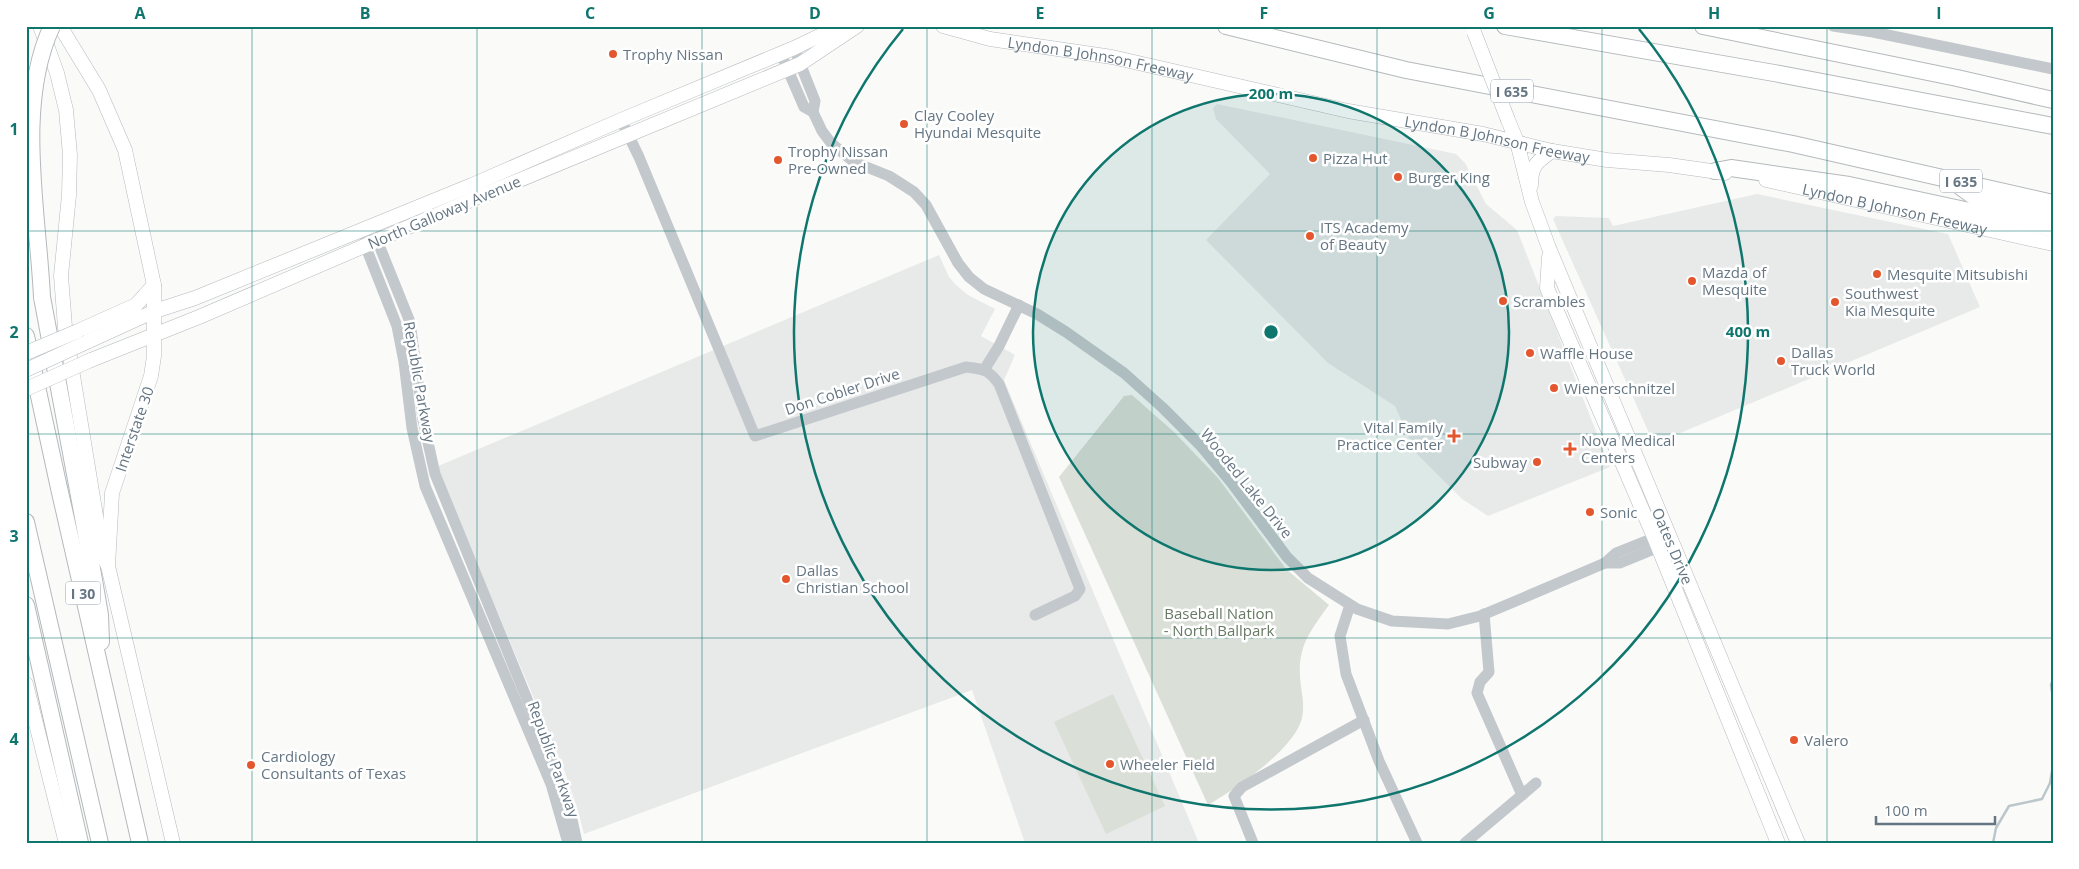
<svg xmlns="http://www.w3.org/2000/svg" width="2079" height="869" viewBox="0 0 2079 869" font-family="'Open Sans',sans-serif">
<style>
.built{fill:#e8e9e9}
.green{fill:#dadfd7}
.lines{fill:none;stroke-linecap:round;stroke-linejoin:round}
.stream{stroke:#bbc7cb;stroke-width:2.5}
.major-casing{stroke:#b5babe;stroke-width:15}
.highway-casing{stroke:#b4b9bd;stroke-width:18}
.minor{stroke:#c3c8cc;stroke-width:11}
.major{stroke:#fff;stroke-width:14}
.highway{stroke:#fff;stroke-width:16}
.major-bridge-casing{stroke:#b5babe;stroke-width:15;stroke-linecap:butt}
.highway-bridge-casing{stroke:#b4b9bd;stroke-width:18;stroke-linecap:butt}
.major-bridge{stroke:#fff;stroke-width:14}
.highway-bridge{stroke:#fff;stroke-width:16}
.grid{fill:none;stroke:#0f766e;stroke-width:1;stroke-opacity:0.55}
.ring{fill:none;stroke:#0f766e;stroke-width:2.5}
.poi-dot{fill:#e4572e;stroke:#fff;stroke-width:2}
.labels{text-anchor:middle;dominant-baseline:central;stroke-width:5;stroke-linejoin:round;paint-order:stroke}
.shield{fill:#fff;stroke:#939fa8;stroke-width:1}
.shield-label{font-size:14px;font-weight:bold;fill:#657683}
.poi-label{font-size:15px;fill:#657683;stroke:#fff;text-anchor:start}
.street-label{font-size:15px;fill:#657683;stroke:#fff}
.park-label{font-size:15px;fill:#687a64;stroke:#fff}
.centre{fill:#0f766e;stroke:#fff;stroke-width:2.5}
.ring-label{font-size:15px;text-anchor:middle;font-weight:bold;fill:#0f766e;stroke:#fff;stroke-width:5;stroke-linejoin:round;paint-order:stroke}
.neatline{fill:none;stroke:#0f766e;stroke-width:2}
.grid-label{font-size:16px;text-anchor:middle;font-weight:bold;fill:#0f766e}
</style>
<rect width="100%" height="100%" fill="#fafaf8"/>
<g class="built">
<path d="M1217,104L1456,154L1465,163L1486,204L1517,230L1610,467L1488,516L1462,499L1415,452L1395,406L1328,363L1206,240L1270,174L1216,119L1213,108Z"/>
<path d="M1757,194L1948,234L1980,307L1654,444L1553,219L1556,216L1609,218L1613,226Z"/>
<path d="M939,255L949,277L956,285L968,295L995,309L981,336L1015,355L1004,380L1199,843H1025L972,690L584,834L577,807L563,767L436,467Z"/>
</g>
<g class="green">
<path d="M1132,395L1174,432L1218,478L1286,569L1329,605C1311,630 1298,645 1300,677C1301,692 1305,702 1302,718C1295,749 1234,790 1208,805L1059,477L1124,396Z"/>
<path d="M1113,694L1165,806L1106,834L1054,722Z"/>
</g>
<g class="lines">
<g class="stream">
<path d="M2053,679L2051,685L2053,698"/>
<path d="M1993,843L1996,828L2009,806L2042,799L2050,783L2053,766"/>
</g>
<defs>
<g id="major">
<path d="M40,26L57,73L66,110L70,155L69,195L61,276L65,327L98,528L99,548L107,564"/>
<path d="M60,26L99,90L125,150L154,285V356L151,376L112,493L108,566L173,843"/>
<path id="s1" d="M943,26L990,39L1112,57L1348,111L1483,134L1552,151L1607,160L1669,165L1725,173"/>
<path d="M1508,120L1517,142L1532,202L1549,248L1798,843"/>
<path id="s2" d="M1766,180L2053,244"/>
<path d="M1531,186C1531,166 1536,162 1552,151"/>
<path d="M1549,257L1547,288L1654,537L1778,843"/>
<path d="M78,331L136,305L154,285"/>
<path d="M87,342L155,311L195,298L472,185L621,120L794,48L840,26"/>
<path d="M91,360L199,317L476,198L800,64L857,26"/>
<path d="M26,684L66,843"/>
</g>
<g id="highway">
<path d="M1226,26L1406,70L1793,144L2053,203"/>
<path d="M1505,26L1774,73L2053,126"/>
<path d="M1703,26L1957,78L2053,100"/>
<path d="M1715,171L1731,168L1849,185L2053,229"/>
<path d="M1958,185L1973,196L2053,218"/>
<path d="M42,297L85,528L100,615L101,642"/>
<path d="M26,336L59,488L140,843"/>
<path d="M26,522L100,843"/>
<path d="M26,605L80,843"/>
</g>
</defs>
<use href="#major" class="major-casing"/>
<use href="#highway" class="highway-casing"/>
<g class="minor">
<path d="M1833,26L1873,32L2053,69"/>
<path d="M794,48L815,101L813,112"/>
<path d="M781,54L804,107L813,112L822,131L831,143L854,162L889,176L914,192L926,205L958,263L969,277L984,289L1037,314L1066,332L1124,373L1163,408L1200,445L1231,482L1287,557L1308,578L1357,609L1392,621L1448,624L1480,616L1523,598L1605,563L1616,553L1661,535"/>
<path d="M621,120L639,157L755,436L966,367C983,369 988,369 999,384L1080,589L1075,596L1035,615"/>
<path d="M372,235L377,240L410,322L423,420L435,474L558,775L568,801L577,843"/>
<path d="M365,239V245L397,326L404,362L412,428L425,486L551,784L568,843"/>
<path d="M984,370L999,346L1019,305"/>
<path d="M1605,563H1620L1664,545"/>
<path d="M1350,605L1340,636L1346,674L1379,761L1417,843"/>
<path d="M1522,795L1536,783"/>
<path d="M1253,843L1234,796L1242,787L1364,720"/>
<path d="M1465,843L1522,795L1477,693L1480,682L1489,672L1484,614"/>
</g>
<use href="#major" class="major"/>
<use href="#highway" class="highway"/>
<defs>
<g id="major-bridge">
<path d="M1474,32L1508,120"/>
<path d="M26,353L78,331"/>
<path d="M26,370L87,342"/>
<path d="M26,389L91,360"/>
</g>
<path id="highway-bridge" d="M42,297C38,212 15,105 52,26"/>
</defs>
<use href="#major-bridge" class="major-bridge-casing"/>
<use href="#highway-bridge" class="highway-bridge-casing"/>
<use href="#major-bridge" class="major-bridge"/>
<use href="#highway-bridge" class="highway-bridge"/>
</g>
<path class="grid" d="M252,26V843M477,26V843M702,26V843M927,26V843M1152,26V843M1377,26V843M1602,26V843M1827,26V843M26,231H2053M26,434H2053M26,638H2053"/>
<circle cx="1271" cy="332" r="238" fill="#0f766e" fill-opacity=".12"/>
<g class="ring">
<circle cx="1271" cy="332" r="238"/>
<path d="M1639 29A477 477 0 1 1 903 29"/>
</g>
<g class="poi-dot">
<circle cx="613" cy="54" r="5"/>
<circle cx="904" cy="124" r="5"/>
<circle cx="1313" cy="158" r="5"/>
<circle cx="778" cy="160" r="5"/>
<circle cx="1398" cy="177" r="5"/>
<circle cx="1310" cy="236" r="5"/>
<circle cx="1877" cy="274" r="5"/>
<circle cx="1692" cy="281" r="5"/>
<circle cx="1503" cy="301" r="5"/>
<circle cx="1835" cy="302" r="5"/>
<circle cx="1530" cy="353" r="5"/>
<circle cx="1781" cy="361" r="5"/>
<circle cx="1554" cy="388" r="5"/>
<path d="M1451.5 428.5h5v5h5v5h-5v5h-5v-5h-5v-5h5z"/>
<path d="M1567.5 441.5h5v5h5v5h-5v5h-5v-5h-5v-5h5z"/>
<circle cx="1537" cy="462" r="5"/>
<circle cx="1590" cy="512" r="5"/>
<circle cx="786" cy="579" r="5"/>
<circle cx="1794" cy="740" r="5"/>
<circle cx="1110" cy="764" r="5"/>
<circle cx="251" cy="765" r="5"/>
</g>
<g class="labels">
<g class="shield">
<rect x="1491" y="79.5" width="42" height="23" rx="4"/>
<rect x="1940" y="169.5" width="42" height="23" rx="4"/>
<rect x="65.5" y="581.5" width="35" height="23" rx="4"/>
</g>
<g class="shield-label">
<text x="1512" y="91">I 635</text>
<text x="1961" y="181">I 635</text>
<text x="83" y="593">I 30</text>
</g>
<g class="poi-label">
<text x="623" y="54">Trophy Nissan</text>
<text x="914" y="115">Clay Cooley<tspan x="914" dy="17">Hyundai Mesquite</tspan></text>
<text x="788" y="151">Trophy Nissan<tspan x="788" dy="17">Pre-Owned</tspan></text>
<text x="1323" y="158">Pizza Hut</text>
<text x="1408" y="177">Burger King</text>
<text x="1320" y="227">ITS Academy<tspan x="1320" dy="17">of Beauty</tspan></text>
<text x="1702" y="272">Mazda of<tspan x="1702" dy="17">Mesquite</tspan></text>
<text x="1887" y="274">Mesquite Mitsubishi</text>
<text x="1845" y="293">Southwest<tspan x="1845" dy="17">Kia Mesquite</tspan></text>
<text x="1513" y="301">Scrambles</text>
<text x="1791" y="352">Dallas<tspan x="1791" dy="17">Truck World</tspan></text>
<text x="1540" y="353">Waffle House</text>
<text x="1564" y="388">Wienerschnitzel</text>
<text x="1443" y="427" text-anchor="end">Vital Family<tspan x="1443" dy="17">Practice Center</tspan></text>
<text x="1581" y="440">Nova Medical<tspan x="1581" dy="17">Centers</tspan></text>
<text x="1527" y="462" text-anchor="end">Subway</text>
<text x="1600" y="512">Sonic</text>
<text x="796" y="570">Dallas<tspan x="796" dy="17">Christian School</tspan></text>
<text x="1804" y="740">Valero</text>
<text x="261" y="756">Cardiology<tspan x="261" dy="17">Consultants of Texas</tspan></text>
<text x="1120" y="764">Wheeler Field</text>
</g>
<g class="street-label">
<text stroke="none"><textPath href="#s1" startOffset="161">Lyndon B Johnson Freeway</textPath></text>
<text stroke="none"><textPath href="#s1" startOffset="566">Lyndon B Johnson Freeway</textPath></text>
<text stroke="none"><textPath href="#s2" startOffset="132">Lyndon B Johnson Freeway</textPath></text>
<text transform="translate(444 212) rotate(-23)">North Galloway Avenue</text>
<text transform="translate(420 382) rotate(80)">Republic Parkway</text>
<text transform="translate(842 391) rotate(-18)">Don Cobler Drive</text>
<text transform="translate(134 429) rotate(-71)">Interstate 30</text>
<text transform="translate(1247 483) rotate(51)">Wooded Lake Drive</text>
<text transform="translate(1673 546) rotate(67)">Oates Drive</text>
<text transform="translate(554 759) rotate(70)">Republic Parkway</text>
</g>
<g class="park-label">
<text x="1219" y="613">Baseball Nation<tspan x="1219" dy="17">- North Ballpark</tspan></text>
</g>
</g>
<circle cx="1271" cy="332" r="8" class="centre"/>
<g class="ring-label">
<text x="1271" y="99">200 m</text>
<text x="1748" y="337">400 m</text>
</g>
<rect width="2079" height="869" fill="none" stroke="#ffffff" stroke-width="55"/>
<path d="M1876 816v8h119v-8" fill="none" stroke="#657683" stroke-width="2.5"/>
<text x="1884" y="816" font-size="15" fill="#657683" stroke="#ffffff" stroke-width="4" paint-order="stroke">100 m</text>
<rect x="28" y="28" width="2024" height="814" class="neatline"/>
<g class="grid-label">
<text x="140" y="19">A</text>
<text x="365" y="19">B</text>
<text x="590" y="19">C</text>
<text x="815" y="19">D</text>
<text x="1040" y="19">E</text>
<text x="1264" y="19">F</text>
<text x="1489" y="19">G</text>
<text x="1714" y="19">H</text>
<text x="1939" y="19">I</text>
<text x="14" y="135">1</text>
<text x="14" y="338">2</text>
<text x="14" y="542">3</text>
<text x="14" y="745">4</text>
</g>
</svg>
